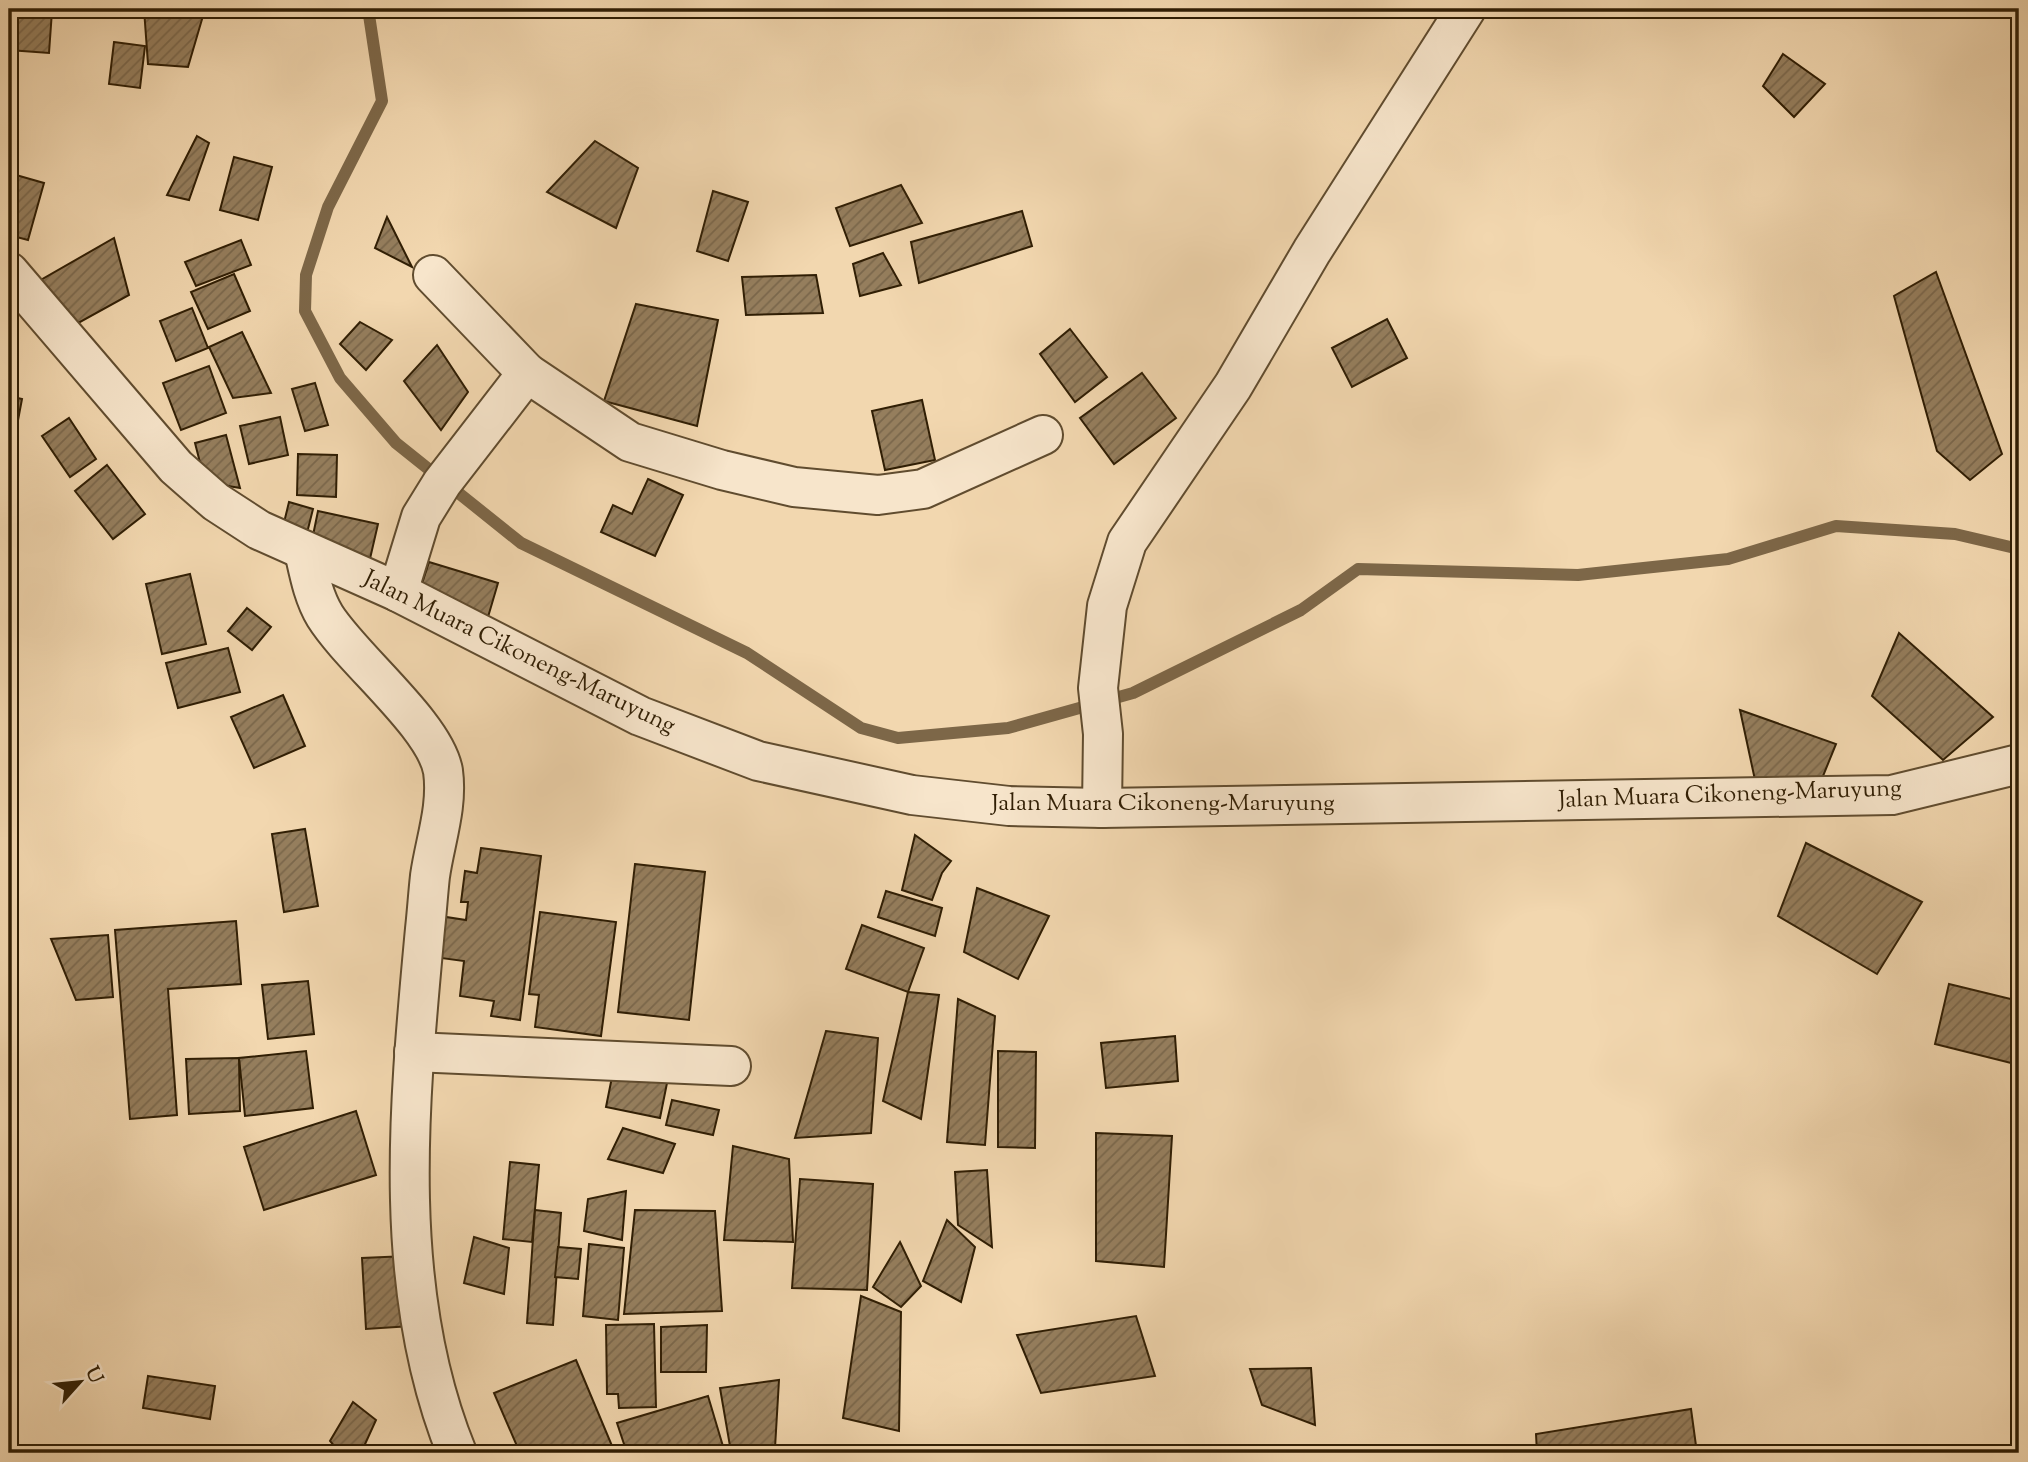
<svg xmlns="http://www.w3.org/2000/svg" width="2028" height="1462" viewBox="0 0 2028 1462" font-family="'Sorts Mill Goudy',serif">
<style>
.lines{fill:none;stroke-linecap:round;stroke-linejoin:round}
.stream{stroke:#7d6748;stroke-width:12}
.building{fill:url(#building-hatch);stroke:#301e04;stroke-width:2}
.minor-casing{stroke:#604c2f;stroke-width:42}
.minor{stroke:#f7e5cb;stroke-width:38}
.labels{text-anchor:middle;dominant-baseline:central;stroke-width:5;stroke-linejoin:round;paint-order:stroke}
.street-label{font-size:24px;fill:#301e04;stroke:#f7e5cb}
</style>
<defs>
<pattern id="building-hatch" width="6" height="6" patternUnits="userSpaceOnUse" patternTransform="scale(1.75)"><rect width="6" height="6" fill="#957e5d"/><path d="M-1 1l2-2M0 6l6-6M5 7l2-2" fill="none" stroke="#7a674b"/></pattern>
</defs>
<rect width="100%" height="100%" fill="#f2d7af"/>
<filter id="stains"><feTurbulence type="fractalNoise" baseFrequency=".00286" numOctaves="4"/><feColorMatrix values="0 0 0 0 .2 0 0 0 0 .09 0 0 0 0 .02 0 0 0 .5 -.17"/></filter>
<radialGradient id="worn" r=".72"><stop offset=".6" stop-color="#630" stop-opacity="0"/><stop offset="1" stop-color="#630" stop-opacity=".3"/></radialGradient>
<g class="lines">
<path class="stream" d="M362,9L369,15L382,101L328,207L306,275L305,311L340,378L396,443L521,543L747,653L861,728L898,738L1008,728L1133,693L1301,610L1358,569L1578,575L1728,559L1836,526L1955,534L2019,549"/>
</g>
<g class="building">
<path d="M9,9L52,11L49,53L9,50Z"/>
<path d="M144,9H205L188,67L148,64Z"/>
<path d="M114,42L145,46L140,88L109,84Z"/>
<path d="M1783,54L1825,84L1794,117L1763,86Z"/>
<path d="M197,136L209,143L189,200L167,195Z"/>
<path d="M595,141L638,168L616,228L547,192Z"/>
<path d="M234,157L272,167L258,220L220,210Z"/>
<path d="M9,173L44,183L28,240L9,235Z"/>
<path d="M901,185L922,223L850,246L836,208Z"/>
<path d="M713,191L748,202L728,261L697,251Z"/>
<path d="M1022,211L1032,246L919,283L911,242Z"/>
<path d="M387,217L412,267L375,248Z"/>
<path d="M114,238L129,295L71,327L32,285Z"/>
<path d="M241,240L251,265L196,286L185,262Z"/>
<path d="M883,253L901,285L860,296L853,264Z"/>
<path d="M1936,272L2002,454L1970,480L1937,451L1894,296Z"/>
<path d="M234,274L250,311L208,329L191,292Z"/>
<path d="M816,275L823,313L746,315L742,277Z"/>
<path d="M636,304L718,320L697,426L604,401Z"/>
<path d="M192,308L208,348L176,361L160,321Z"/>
<path d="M1387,319L1407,358L1352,387L1332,348Z"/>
<path d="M360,322L392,340L366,370L340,344Z"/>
<path d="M1070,329L1107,377L1075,402L1040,354Z"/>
<path d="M242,332L271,393L233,398L209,347Z"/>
<path d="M437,345L468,392L441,430L404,381Z"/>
<path d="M209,366L226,413L181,430L163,383Z"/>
<path d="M1142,373L1176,418L1114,464L1080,418Z"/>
<path d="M315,383L328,425L305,431L292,389Z"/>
<path d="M9,396L22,399L9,468Z"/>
<path d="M922,400L935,460L885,470L872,411Z"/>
<path d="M280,417L288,455L249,464L240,426Z"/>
<path d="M69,418L96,459L70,477L42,436Z"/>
<path d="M226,435L240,488L205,482L195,443Z"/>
<path d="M298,454L337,455L336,497L297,495Z"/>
<path d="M107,465L145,514L113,539L75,491Z"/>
<path d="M648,479L683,495L655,556L601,532L613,505L632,514Z"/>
<path d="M289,502L313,509L305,541L281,535Z"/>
<path d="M318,511L378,524L369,563L310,550Z"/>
<path d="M429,562L498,583L488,617L418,596Z"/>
<path d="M190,574L206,644L162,654L146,584Z"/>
<path d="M247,608L271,627L252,650L228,631Z"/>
<path d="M1899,633L1993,717L1943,760L1872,696Z"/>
<path d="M228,648L240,692L178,708L166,663Z"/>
<path d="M283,695L305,746L254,768L231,717Z"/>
<path d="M1740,710L1836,744L1821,781L1755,780Z"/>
<path d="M305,829L318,906L284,912L272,834Z"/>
<path d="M915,835L951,861L942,873L932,900L902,890Z"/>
<path d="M1806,843L1922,902L1877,974L1778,916Z"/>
<path d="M481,848L541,856L520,1020L491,1016L494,1001L460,996L464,961L441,958L446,917L466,920L468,902H461L465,871L477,873Z"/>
<path d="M635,864L705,872L689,1020L618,1012Z"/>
<path d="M977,888L1049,916L1018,979L964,952Z"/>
<path d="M886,891L942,908L935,936L878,917Z"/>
<path d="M540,912L616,922L601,1036L535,1027L539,995L529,994Z"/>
<path d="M236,921L241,984L168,989L177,1115L130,1119L115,930Z"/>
<path d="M862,925L924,948L908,992L846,969Z"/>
<path d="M108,935L113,997L76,1000L51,939Z"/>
<path d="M308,981L314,1034L268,1039L262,985Z"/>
<path d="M1949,984L2019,1001V1065L1935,1044Z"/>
<path d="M908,992L939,995L921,1119L883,1101Z"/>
<path d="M958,999L995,1016L985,1145L947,1142Z"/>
<path d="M826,1031L878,1038L871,1133L795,1138Z"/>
<path d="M1175,1036L1178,1081L1106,1088L1101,1043Z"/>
<path d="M306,1051L313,1108L245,1116L239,1058Z"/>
<path d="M998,1051L1036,1052L1035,1148L998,1147Z"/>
<path d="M239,1058L240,1111L189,1114L186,1059Z"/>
<path d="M615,1062L669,1073L660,1118L606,1107Z"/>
<path d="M672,1100L719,1110L713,1135L666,1125Z"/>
<path d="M356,1111L376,1175L264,1210L244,1147Z"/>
<path d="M623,1128L675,1144L663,1173L608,1159Z"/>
<path d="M1096,1133L1172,1136L1164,1267L1096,1261Z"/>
<path d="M733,1146L789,1159L793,1242L724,1240Z"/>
<path d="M510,1162L539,1165L532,1242L503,1239Z"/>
<path d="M987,1170L992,1247L958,1225L955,1172Z"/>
<path d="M800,1179L873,1184L867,1290L792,1288Z"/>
<path d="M626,1191L622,1240L584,1231L588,1199Z"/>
<path d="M535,1210L561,1213L553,1325L527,1323Z"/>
<path d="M635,1210L715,1211L722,1311L624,1314Z"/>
<path d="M947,1220L975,1247L961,1302L923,1281Z"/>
<path d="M474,1237L509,1248L504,1294L464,1283Z"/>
<path d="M900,1242L921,1286L901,1307L873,1287Z"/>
<path d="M589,1244L624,1248L618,1320L583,1316Z"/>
<path d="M558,1247L581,1249L578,1279L555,1277Z"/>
<path d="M407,1256L411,1326L366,1329L362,1258Z"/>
<path d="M861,1296L901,1312L899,1431L843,1418Z"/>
<path d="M1136,1316L1155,1376L1041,1393L1017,1335Z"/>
<path d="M654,1324L656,1407L619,1408L618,1394H607L606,1325Z"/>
<path d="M707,1325L706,1372H661V1327Z"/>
<path d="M576,1360L615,1453H520L494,1393Z"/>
<path d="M1311,1368L1315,1425L1262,1405L1250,1369Z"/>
<path d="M148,1376L215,1386L210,1419L143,1408Z"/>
<path d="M779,1380L775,1448L731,1452L720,1388Z"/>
<path d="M708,1396L725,1453H675L673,1446L648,1453H627L617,1423Z"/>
<path d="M353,1402L376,1420L361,1453H340L330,1441Z"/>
<path d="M1691,1409L1697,1453H1537L1536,1434Z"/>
</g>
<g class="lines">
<defs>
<g id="minor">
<path d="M9,272L176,467L216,502L259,530L398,592L640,716L758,761L912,795L1009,806L1102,808L1892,795L2019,764"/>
<path d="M433,275L527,373"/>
<path d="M304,551C309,573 313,596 325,616C352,659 435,725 443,771C448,807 435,841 430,876C428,894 427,911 425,929C409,1102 390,1289 457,1453"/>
<path d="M398,592L421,517L442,483L527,373L630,442L722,470L794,487L878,495L923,489L1043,435"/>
<path d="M1102,808L1103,734L1098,688L1107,606L1127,542L1233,386L1312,251L1466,9"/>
<path d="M414,1052L731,1066"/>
</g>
</defs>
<use href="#minor" class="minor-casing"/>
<use href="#minor" class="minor"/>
</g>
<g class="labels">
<g class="street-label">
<text transform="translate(519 653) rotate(26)">Jalan Muara Cikoneng-Maruyung</text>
<text transform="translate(1730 795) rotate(-2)">Jalan Muara Cikoneng-Maruyung</text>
<text x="1163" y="804">Jalan Muara Cikoneng-Maruyung</text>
</g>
</g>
<rect width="2028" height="1462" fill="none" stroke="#f2d7af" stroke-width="35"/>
<rect x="10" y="10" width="2007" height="1441" fill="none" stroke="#301e04" stroke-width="3.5"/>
<rect x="18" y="18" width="1993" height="1427" fill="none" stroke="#301e04" stroke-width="2"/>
<g transform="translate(80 1382) rotate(63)" stroke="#f7e5cb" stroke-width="5" paint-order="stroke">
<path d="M0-5L12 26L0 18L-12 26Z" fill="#301e04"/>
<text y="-10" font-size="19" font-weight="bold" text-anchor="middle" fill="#301e04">U</text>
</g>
<rect width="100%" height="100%" filter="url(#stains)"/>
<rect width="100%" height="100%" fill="url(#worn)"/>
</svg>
